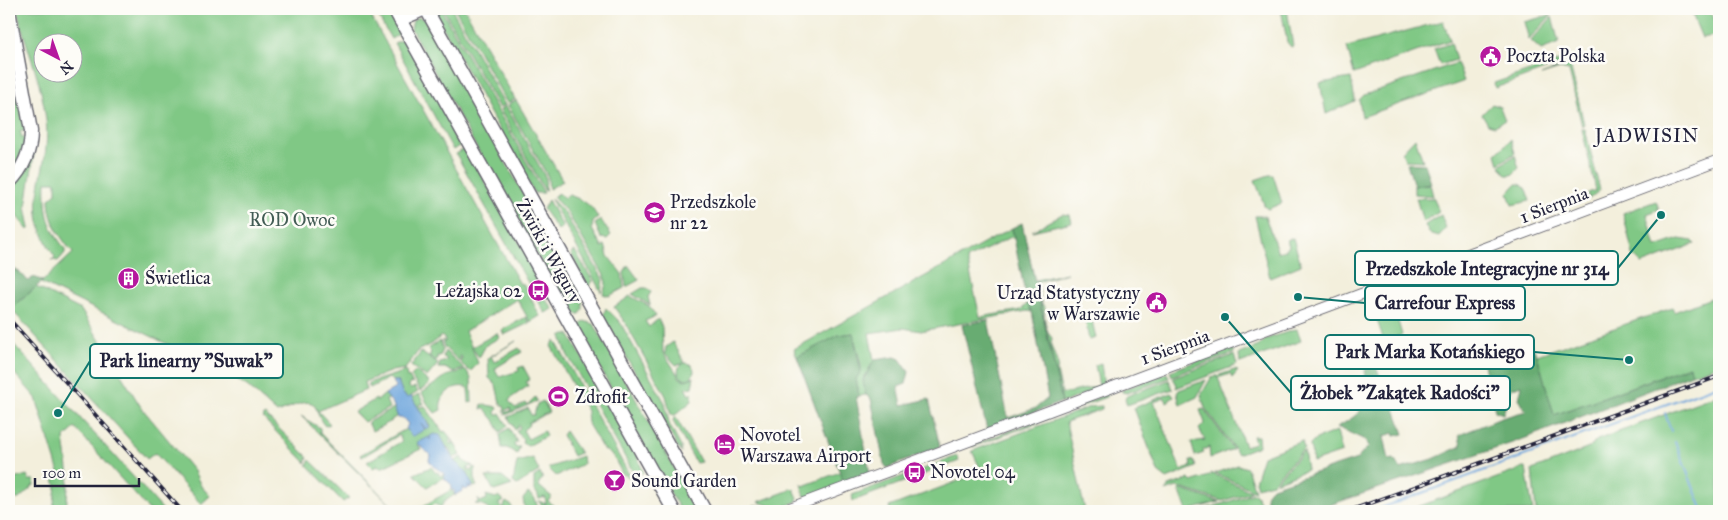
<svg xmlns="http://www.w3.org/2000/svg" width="1728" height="520" viewBox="0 0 1728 520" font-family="'IM FELL Great Primer',serif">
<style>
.green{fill:#80c885;stroke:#517560;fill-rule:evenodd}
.forest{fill:#68ac72;stroke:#456756}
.water{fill:#6ea6dd;stroke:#48648c}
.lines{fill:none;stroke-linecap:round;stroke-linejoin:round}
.stream{stroke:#6ea6dd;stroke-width:2}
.minor-casing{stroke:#6b6a73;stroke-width:12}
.major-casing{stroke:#6b6a73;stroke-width:15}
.minor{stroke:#fff;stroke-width:10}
.major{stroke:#fff;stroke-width:12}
.rail-casing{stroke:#22223b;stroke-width:4}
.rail{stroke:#fdfcf7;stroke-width:2;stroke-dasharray:5.5;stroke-linecap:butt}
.labels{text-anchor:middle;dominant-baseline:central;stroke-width:5;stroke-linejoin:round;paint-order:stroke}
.poi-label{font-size:18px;fill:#22223b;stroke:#fdfcf7;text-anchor:start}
.street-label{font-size:18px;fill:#22223b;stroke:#fdfcf7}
.park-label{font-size:18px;fill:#435c55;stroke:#fdfcf7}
.neighbourhood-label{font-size:19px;letter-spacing:1px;fill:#22223b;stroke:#fdfcf7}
.leader{fill:none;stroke:#0f766e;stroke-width:2}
.callout-dot{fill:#0f766e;stroke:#fdfcf7;stroke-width:2}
.callout{fill:#fdfcf7;stroke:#0f766e;stroke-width:2}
.callout-label{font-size:19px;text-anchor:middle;font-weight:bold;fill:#22223b}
</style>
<rect width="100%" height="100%" fill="#fdfcf7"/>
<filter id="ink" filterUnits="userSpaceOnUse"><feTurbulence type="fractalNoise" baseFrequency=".02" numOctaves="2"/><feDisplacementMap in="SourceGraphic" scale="10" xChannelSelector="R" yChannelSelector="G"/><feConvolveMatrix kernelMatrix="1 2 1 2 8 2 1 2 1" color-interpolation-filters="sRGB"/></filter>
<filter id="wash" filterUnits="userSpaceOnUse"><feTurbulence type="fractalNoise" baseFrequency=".0096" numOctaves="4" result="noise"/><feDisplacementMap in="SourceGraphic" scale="20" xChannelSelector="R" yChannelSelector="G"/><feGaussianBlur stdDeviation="1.12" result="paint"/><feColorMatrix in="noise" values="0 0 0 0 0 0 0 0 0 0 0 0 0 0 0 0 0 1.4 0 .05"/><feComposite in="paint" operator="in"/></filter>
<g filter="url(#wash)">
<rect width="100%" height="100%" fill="#f3efdc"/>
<g class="green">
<path d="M17,9H367L520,284L523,283L540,316L530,322L517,299L465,331L478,363L472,370L469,371L461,363L462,357L460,355V362L444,347L442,340L445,342V339L441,336L432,344L419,350L405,369L392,371L364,382L366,390L318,411L330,424L325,426C317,417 319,412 314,405C308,397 285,410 277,413L247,386L194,357L41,283L73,253C59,236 49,220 49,199L56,193V182H46C45,212 47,225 65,249V253L58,261L52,260L55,257C18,202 52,175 46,120C42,81 25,46 17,9ZM42,42H72V72H42Z"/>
<path d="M374,9H389L400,30L398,35L391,39Z"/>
<path d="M437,9H441L544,193H534L434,11Z"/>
<path d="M443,9H452L505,105L499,108Z"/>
<path d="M455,9H465L515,99L507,103Z"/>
<path d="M1281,9H1287L1293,46L1291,47L1287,42Z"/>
<path d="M1549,9L1552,14L1529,40L1524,22L1550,15Z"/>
<path d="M1690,9H1710L1719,30V51L1713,36L1702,38Z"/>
<path d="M419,17L425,20L524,195C523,206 528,211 536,217L580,293L565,302L527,239L411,29L413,20Z"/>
<path d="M1552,17L1559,43L1541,50L1531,41Z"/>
<path d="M1443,21L1450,40L1354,74L1347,47Z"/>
<path d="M9,29L27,131H20L22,137L27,139L25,152L9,176Z"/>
<path d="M404,39L464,143L453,150L394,43Z"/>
<path d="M1451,43L1456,60L1440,65L1434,49Z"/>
<path d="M1562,60L1561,64L1495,88L1494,83Z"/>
<path d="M1457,63L1464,81L1462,82L1362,117L1359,100L1364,95Z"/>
<path d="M1570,64L1584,124L1582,126L1569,71L1560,69L1541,75Z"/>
<path d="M1351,78L1355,101L1326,114L1320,83Z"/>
<path d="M516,100L563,181L549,189L548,177L508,105Z"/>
<path d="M1492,104L1500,107L1505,120L1495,126L1488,124L1482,114Z"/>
<path d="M506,106L546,178L545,191L500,110Z"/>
<path d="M1582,129H1585L1600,190L1589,199L1588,193L1596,190Z"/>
<path d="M1415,138L1423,161L1405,160L1402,152Z"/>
<path d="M1511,139L1515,153L1499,164L1496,154Z"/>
<path d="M36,141L26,207L30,228L28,230L9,207V179Z"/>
<path d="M466,148L528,258L538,286L535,288L539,295L542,294L553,309L545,313L456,154Z"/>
<path d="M1515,155L1519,168L1512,175H1506L1500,166Z"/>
<path d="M1269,175H1273L1282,203L1268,209L1265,207L1255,180Z"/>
<path d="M1430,184L1433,196L1414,194V186Z"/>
<path d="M1516,184C1526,183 1527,193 1530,201L1512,205L1508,193Z"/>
<path d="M559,193L564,198L569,195C583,200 591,204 598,218L593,222L592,229L602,247L605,245L608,256L622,274L624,288L609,296L603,294L606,284L605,277L567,212L553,197Z"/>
<path d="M1416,198H1434L1439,212L1423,222Z"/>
<path d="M551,199L564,212L603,279L601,292Z"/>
<path d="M548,200L563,227L558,230L543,209Z"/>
<path d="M1656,201L1659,209L1647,214L1656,247L1679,239L1693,241L1695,244L1642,264L1633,255L1623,213Z"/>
<path d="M1062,214L1070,215L1072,222L1032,231Z"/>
<path d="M1441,215L1446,228L1439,236L1429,233L1425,225Z"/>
<path d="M1255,216H1265L1278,253L1286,250L1289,246L1287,240L1293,238L1301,265L1270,278Z"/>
<path d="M601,220L611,235L607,239L601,238L595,224Z"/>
<path d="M1012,228L1014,239L1011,237L967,259L980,317L1021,310L1027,304L1032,312L1027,311L921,331L903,328L869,333L874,360L863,380L866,395L859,396L856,379L861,371V365L853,333L839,335L797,357L794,349Z"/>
<path d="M575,251L593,281L587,289L571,253Z"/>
<path d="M1489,251L1493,259L1440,280L1438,272L1441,269Z"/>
<path d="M628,265L639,280L626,287L624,273Z"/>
<path d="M1067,273L1037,282L1042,304L1045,308C1043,316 1046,332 1052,338L1051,345L1058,365L1057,371L1062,394L1099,386L1095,365L1101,363L1104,386L1062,403L1036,280Z"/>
<path d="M36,287L81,310L141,407L194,471L201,486L210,496L201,504L155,453L147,459L11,309Z"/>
<path d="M642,288H647L651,292L648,297L650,305L632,294Z"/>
<path d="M1719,295V365L1692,374L1689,366L1554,415L1537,355L1672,308L1674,312Z"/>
<path d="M630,296L649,306L656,316L645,321L649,327L658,319L662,327L663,352L680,378L685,380L694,377L692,387L685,388L689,395L692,393V401L675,415H671L666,396L624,321L614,307Z"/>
<path d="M582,297L583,309L580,314H575L567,306Z"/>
<path d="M606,308L620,322L665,403L669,424L681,447V453L603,316Z"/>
<path d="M1395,311L1402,335L1384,341L1377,320Z"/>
<path d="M1091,316L1096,338L1089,340L1085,319Z"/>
<path d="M526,317L529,323L504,335L502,330Z"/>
<path d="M584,321L594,324L698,511H681L651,460L580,332L581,325Z"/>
<path d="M1297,329L1301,341L1240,363L1239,354L1259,346L1266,339Z"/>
<path d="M497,333L499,338L486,345L479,358L472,347Z"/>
<path d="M565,334H569L637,455L643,472L636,477L567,354L561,336Z"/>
<path d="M9,339L164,511H150L75,428L64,438L69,476L66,511H53L56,486L54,478L59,473L36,398L9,367Z"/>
<path d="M555,340L630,476L628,477L625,474L623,475L613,456L602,448L594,434L588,424L587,411L551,346Z"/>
<path d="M440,341L443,350L440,356H437V361L429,357L431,352L428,349Z"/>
<path d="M516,341L491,356L494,362L519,348L522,352L497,367L495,370L499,377L519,371L518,368L523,366L530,379L526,382L528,386L511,398L509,401L515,408L526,403L527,405L535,397L537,401L506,415L505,412L511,411L510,408L504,411L505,407L500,403L496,385L489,378L488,358Z"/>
<path d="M673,342L685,363L676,365L665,353L666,347Z"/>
<path d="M1232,348L1234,353L1172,376L1170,371Z"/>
<path d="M445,351L465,369L452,372L445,368H438L440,363L446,361V358L443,357Z"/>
<path d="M421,352L438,364L427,377L411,366Z"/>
<path d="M1234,355L1237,365L1176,388L1177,385L1173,378Z"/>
<circle cx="686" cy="371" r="8"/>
<path d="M466,370L471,378L472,402L469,403L468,388C454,382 438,396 441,410L435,413L427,403L422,393L446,376Z"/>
<path d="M1234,370L1238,371L1232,378L1230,374L1218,378L1221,385L1245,446L1255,443L1253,436H1258L1259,446L1238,454L1205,408L1201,395L1211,378Z"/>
<path d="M406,371L407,378L409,377L413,384L410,383L409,387L411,389L415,387L418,392L408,398L403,394L398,381H392L389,378L370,388L368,383Z"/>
<path d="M416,371L430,383L420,391L411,376Z"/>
<path d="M1167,373L1169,378L1127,393L1122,392V390Z"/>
<path d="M1169,380L1173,389L1127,405L1125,398L1127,396Z"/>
<path d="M1206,380L1197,397L1180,405L1177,393L1179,390Z"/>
<path d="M1171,393L1174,397L1167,402L1165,398L1154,402L1181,470L1191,467L1190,460L1194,461L1196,467L1167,479L1158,472L1134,408Z"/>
<path d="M385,394L389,399L386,400L389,408L364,422L354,412L376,399L377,401Z"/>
<path d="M419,394L424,404H419L420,407L425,406L427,409L443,432L445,431L450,437V444H453L452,439L461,455L453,458L449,448L429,438L417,444L421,449L381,468L377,466L373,468L367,462L402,441L399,435L362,457L360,455L406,429L412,436L422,422L430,426L412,398Z"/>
<path d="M1107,394L1106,397L972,447L975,444Z"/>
<path d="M1719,394V511H1536L1532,470L1589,448L1597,440Z"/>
<path d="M543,401L549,412L528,423L529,425L523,430L528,439L544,431L546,436L528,446L522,443L523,440L516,431L520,428L519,425L515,430L508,417L528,408L531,415H534L537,404Z"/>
<path d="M482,404L497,407L498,409L495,412L497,415L500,413L508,426L500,432L494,420L485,409H481Z"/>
<path d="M1102,406V409L1066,422L1085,511H890L889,507L982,472L972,451L1090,407Z"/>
<path d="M394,408L398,416L391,420L392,421L372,431L368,422Z"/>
<path d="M1204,409L1233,449L1210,458L1209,447L1203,450L1204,453L1195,456L1191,442L1205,440L1199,429L1205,423L1200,410Z"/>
<path d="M265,415L308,457L306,463L262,417Z"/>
<path d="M301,416L320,428V433L397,511Z"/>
<path d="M675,416L701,462L696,463L673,421Z"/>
<path d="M509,428L517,442L514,444L515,447H520L517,454L507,448H502L500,434Z"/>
<path d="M565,431L580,453L573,456L562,435Z"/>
<path d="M1337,431L1342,452L1313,462L1310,445L1316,439Z"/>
<path d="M1302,441L1304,449L1272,483L1257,487L1255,481L1263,456Z"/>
<path d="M1304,451L1307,470L1275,482Z"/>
<path d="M582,456L583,464L556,476L548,468Z"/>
<path d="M957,456L959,461L853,501L852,495L909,474L910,475L918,472V471Z"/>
<path d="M462,457V460L473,466L468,467V470L472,471V468L475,467V482L477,486L474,487C466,477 463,469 454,461Z"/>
<path d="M533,458L539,471L517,485L513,482L517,462Z"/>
<path d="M310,460L349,498L343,502L307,465Z"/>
<path d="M1238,465L1247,468L1255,491L1215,473Z"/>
<path d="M431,467L436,473L438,472L440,476L444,474V478H442L427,487L414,474Z"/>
<path d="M1524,468H1526L1533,511H1406Z"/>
<path d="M840,472L844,484L808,498L804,495L801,483L803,486Z"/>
<path d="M540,473L543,479L539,482V486L552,497L548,501L555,507L542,506L539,501L546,504L545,497L539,499L537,493L534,491V477Z"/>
<path d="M1211,473L1252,492L1222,501L1177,487L1166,491L1169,486L1189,479L1191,482L1212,475Z"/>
<path d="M27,475L29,480H34V485L19,499H13L9,494L10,480Z"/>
<path d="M486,477H502L512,485L494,491Z"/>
<path d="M789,488L794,489L798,498L796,502L772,511H741L757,505L769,509L768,505L758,502L790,490Z"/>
<path d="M1179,489L1219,502L1187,511Z"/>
<path d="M451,490L456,496L454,495L444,502L441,507L434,504L425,511H415L420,507L424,508L423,506Z"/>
<path d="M528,493L535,499L538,508L525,511L523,499Z"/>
<path d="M1255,493L1265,511H1200Z"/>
<path d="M486,495L496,498L498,496L504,501L498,504L503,508L506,502L511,505L513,511H490L483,505L475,504L479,502L478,499L480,502L487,499Z"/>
</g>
<g class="forest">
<path d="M1407,163L1425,164L1431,183L1414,186Z"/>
<path d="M1022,223L1062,402L987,430L962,325L988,320L1008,418L1036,408L1048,398L1032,312L1027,304L1012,228Z"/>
<path d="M9,266L21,273L28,281L34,277L43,281L11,309L9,306Z"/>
<path d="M853,333L861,371L856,379L859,396L856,397L870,474L844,484L797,357L839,335Z"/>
<path d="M1527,338L1537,355L1554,415L1690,366L1692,374L1518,441L1312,511H1268C1265,502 1264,494 1272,487L1357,459L1369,446L1365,440L1337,427C1367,411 1369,403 1365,370L1375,366L1390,395L1404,434L1395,436L1394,433L1384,436L1389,460L1394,459L1400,469L1433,459L1461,446L1459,435L1501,418L1526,411L1519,399L1522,385L1513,388L1505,397L1506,405L1503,414L1495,411L1481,353Z"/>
<path d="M895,357L900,359L909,372L906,384L898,387L902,405L929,399L940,447L887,468L884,464L871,399L866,395L863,381L874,360Z"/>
</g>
<g class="water">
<path d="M392,381H398L403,394L408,398L411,396L430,427L426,429L421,423L425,429L412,437L406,429L408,424L403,418H398L393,404L385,394L397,387Z"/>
<path d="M434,434L440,435L454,461L467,472L473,486L470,488L468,485L469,488L466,490L463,487L464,490L455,495L454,490H451L452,485L444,478V473L433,466L429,460L430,455L417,443L429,437L430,440V436Z"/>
</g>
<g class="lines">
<g class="stream">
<path d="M1665,413L1671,431"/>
<path d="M1675,442L1703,511"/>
<path d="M1373,511L1719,385"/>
</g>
</g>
</g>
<g filter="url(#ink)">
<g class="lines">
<defs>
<path id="minor" d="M782,511L1719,160"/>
<g id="major">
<path d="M394,9L674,511"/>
<path d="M426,9L705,511"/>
<path d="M9,10L31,131C31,151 24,168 9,183"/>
<path d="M400,20L425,9"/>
</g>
</defs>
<use href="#minor" class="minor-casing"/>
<use href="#major" class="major-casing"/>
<use href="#minor" class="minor"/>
<use href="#major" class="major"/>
<defs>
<g id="rail">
<path d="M9,319L182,511"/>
<path d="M1349,511L1719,376"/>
</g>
</defs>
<use href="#rail" class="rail-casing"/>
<use href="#rail" class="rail"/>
</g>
</g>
<defs>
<symbol id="civic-disc" viewBox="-11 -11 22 22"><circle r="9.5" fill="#b5179e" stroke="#fdfcf7"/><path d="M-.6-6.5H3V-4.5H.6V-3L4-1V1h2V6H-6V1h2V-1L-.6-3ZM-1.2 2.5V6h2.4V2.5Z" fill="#fff"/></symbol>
<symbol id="school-disc" viewBox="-11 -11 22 22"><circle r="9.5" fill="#b5179e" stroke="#fdfcf7"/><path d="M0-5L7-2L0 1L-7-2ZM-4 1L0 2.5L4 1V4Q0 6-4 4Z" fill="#fff"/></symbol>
<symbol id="building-disc" viewBox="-11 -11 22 22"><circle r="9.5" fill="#b5179e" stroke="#fdfcf7"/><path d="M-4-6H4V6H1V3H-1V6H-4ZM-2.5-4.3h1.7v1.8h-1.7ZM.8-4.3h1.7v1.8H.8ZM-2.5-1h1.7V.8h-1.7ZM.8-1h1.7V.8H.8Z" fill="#fff"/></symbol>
<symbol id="bus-disc" viewBox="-11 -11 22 22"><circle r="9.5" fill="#b5179e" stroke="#fdfcf7"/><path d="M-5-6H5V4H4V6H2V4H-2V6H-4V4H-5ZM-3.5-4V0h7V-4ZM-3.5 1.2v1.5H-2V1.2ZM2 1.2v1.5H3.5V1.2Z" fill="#fff"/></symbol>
<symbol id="stadium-disc" viewBox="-11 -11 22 22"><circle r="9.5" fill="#b5179e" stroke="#fdfcf7"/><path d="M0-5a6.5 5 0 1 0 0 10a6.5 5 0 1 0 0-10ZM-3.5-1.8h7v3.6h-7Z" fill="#fff"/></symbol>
<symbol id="hotel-disc" viewBox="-11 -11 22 22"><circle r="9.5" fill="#b5179e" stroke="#fdfcf7"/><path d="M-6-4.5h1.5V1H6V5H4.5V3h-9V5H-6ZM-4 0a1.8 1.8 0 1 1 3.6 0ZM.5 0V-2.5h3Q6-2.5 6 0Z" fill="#fff"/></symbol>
<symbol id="bar-disc" viewBox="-11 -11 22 22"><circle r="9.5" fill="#b5179e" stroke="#fdfcf7"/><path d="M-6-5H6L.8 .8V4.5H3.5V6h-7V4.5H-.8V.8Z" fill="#fff"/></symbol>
</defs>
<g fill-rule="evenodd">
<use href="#civic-disc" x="1478" y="44" width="25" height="25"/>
<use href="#school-disc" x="642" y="200" width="25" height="25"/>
<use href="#building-disc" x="116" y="266" width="25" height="25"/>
<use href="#bus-disc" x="526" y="278" width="25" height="25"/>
<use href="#civic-disc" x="1144" y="290" width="25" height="25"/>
<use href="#stadium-disc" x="546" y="384" width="25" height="25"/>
<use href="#hotel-disc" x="712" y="432" width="25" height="25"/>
<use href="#bus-disc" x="902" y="460" width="25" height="25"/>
<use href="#bar-disc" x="602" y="468" width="25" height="25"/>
</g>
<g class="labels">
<g class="poi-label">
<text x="1506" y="56">Poczta Polska</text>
<text x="670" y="202">Przedszkole<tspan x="670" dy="21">nr 22</tspan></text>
<text x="145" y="278">Świetlica</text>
<text x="522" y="291" text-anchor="end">Leżajska 02</text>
<text x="1140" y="293" text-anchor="end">Urząd Statystyczny<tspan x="1140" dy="21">w Warszawie</tspan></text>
<text x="575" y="397">Zdrofit</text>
<text x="740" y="435">Novotel<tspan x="740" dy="21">Warszawa Airport</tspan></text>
<text x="930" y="472">Novotel 04</text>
<text x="631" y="481">Sound Garden</text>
</g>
<g class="street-label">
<text transform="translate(1554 205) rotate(-21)">1 Sierpnia</text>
<text transform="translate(549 251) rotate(61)">Żwirki i Wigury</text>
<text transform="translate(1175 347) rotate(-20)">1 Sierpnia</text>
</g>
<g class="park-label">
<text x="292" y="220">ROD Owoc</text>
</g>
<g class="neighbourhood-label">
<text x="1647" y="135">JADWISIN</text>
</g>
</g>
<path class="leader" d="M1661 215L1618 268M1298 297L1365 303M1629 360L1534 352M58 413L90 361M1225 317L1291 393"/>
<g class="callout-dot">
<circle cx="1661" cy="215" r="5"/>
<circle cx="1298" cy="297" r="5"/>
<circle cx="1629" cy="360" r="5"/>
<circle cx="58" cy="413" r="5"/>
<circle cx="1225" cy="317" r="5"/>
</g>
<g class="callout">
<rect x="1355" y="251" width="263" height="34" rx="5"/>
<rect x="1365" y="286" width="160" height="34" rx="5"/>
<rect x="1325" y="335" width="209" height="34" rx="5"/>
<rect x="90" y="344" width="193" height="34" rx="5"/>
<rect x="1291" y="376" width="219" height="34" rx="5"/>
</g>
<g class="callout-label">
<text x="1487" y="275">Przedszkole Integracyjne nr 314</text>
<text x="1445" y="309">Carrefour Express</text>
<text x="1430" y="358">Park Marka Kotańskiego</text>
<text x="186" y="367">Park linearny "Suwak"</text>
<text x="1400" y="399">Żłobek "Zakątek Radości"</text>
</g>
<rect width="1728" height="520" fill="none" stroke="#fdfcf7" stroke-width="30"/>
<g transform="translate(58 58) rotate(139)"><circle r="24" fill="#fdfcf7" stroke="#a5a5ac"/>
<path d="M0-4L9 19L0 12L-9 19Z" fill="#b5179e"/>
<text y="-8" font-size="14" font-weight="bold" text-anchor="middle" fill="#22223b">N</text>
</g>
<path d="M35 478v8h104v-8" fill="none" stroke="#22223b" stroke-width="2.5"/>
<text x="42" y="478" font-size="15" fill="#22223b" stroke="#fdfcf7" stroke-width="4" paint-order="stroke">100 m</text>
</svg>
